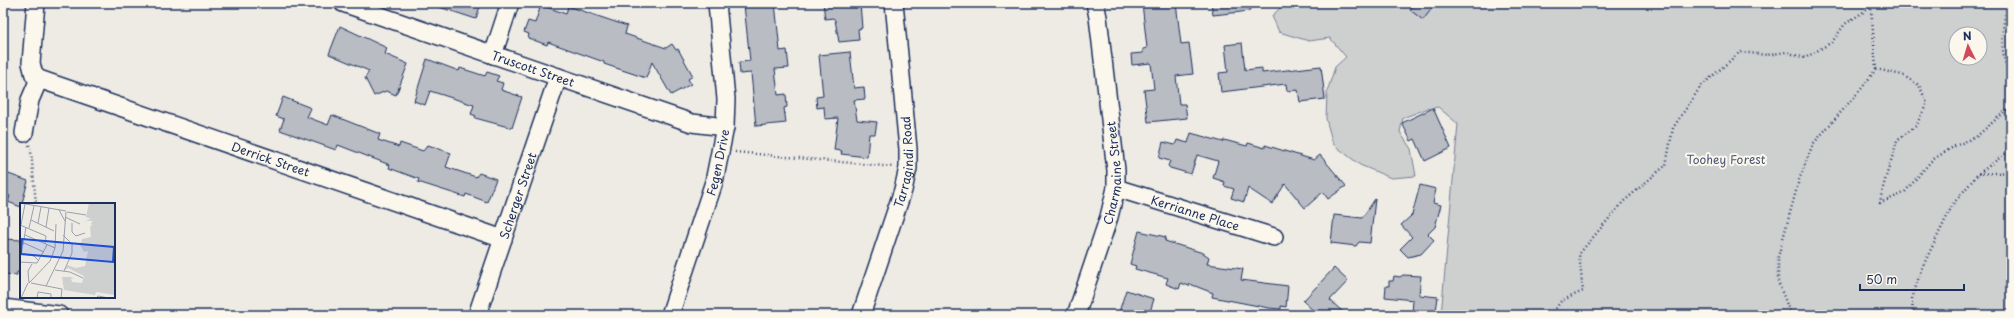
<svg xmlns="http://www.w3.org/2000/svg" width="2014" height="318" viewBox="0 0 2014 318" font-family="'Playpen Sans',sans-serif">
<style>
.green{fill:#cecfcf;stroke:#747f96;fill-rule:evenodd}
.building{fill:#b9bcc3;stroke:#1b2f5e}
.lines{fill:none;stroke-linecap:round;stroke-linejoin:round}
.minor-casing{stroke:#1b2f5e;stroke-width:20}
.path{stroke:#1b2f5e;stroke-width:2.5;stroke-dasharray:1 3;stroke-linecap:butt}
.minor{stroke:#fbf7ec;stroke-width:17}
.labels{text-anchor:middle;dominant-baseline:central;stroke-width:4;stroke-linejoin:round;paint-order:stroke}
.street-label{font-size:12px;fill:#1b2f5e;stroke:#fbf7ec}
.park-label{font-size:12px;fill:#48577a;stroke:#fbf7ec}
.inset-road{fill:none;stroke:#9aa0ae;stroke-width:1}
.view{fill:#1d4ed8;fill-opacity:0.15;stroke:#1d4ed8;stroke-width:2}
.inset-edge{fill:none;stroke:#1b2f5e;stroke-width:2}
</style>
<rect width="100%" height="100%" fill="#eeebe4"/>
<filter id="ink" filterUnits="userSpaceOnUse"><feTurbulence type="fractalNoise" baseFrequency=".025" numOctaves="2"/><feDisplacementMap in="SourceGraphic" scale="8" xChannelSelector="R" yChannelSelector="G"/><feConvolveMatrix kernelMatrix="1 2 1 2 8 2 1 2 1" color-interpolation-filters="sRGB"/></filter>
<g filter="url(#ink)">
<path class="green" d="M1285,3H2011V315H1441L1458,124L1438,107L1426,109L1403,118L1400,132L1411,149L1416,176L1391,178L1360,165L1333,144L1326,119L1327,92L1335,67L1346,57L1330,38L1309,41L1279,32L1272,16ZM1956,34H1980V58H1956Z"/>
<g class="building">
<path d="M433,3H481L476,19L433,5Z"/>
<path d="M762,3H775L780,51L787,50L789,68L775,69L778,95L786,94L787,107L784,108L786,123L756,126L751,73L740,74L739,62L750,61L744,5Z"/>
<path d="M823,3H860L862,28L858,29L859,40L839,42L835,20L833,18L825,19Z"/>
<path d="M1142,3L1155,4L1176,3L1181,44L1189,43L1193,74L1176,76L1179,104H1185L1187,118L1148,122L1144,90L1154,89L1151,63L1132,65L1131,54L1143,53V49L1147,48Z"/>
<path d="M1211,3H1250V11L1213,15Z"/>
<path d="M1415,3H1436L1423,20L1410,10Z"/>
<path d="M541,5L566,14L568,6L627,26L625,34L666,48L672,44L676,50L678,49L693,76L688,79L691,84L671,95L652,62L646,78L604,64V62L548,42L547,45L528,38L529,34L524,32L528,21L535,23Z"/>
<path d="M340,26L387,48L385,54L408,64L396,95L386,91L374,96L365,78L369,71L329,54Z"/>
<path d="M1242,43L1245,70L1262,68V73L1321,66L1325,99L1300,102L1298,90L1287,91L1286,84L1221,92L1219,73L1228,72L1225,45Z"/>
<path d="M850,52L854,88L864,87L865,99L854,100L857,120L877,122L875,134H869L867,157L841,154L842,151L834,150L838,118L825,119L824,107L817,108L816,97L823,96L819,55Z"/>
<path d="M427,59L459,71L460,68L485,76L487,72L499,76L496,81L503,83L501,90L522,97L512,128L475,118L476,116L471,114L474,105L430,91L425,105L414,101Z"/>
<path d="M283,97L311,108L307,117L328,125L332,115L380,134L378,140L399,147L400,143L423,151L428,145L451,153L446,167L476,177L479,173L496,179L487,202L466,194L465,197L418,182L419,179L389,168L390,165L338,145L336,150L280,130L284,119L276,116Z"/>
<path d="M1433,108L1451,148L1425,161L1415,139L1411,141L1402,123Z"/>
<path d="M1191,133L1223,142L1224,140L1247,146L1248,143L1265,148V145L1314,160L1320,155L1346,186L1328,199L1323,192L1305,208L1285,184L1272,204L1248,188L1244,202L1231,198L1234,189L1224,186L1225,182L1213,178L1218,161L1197,155L1191,174L1170,168L1168,166L1170,161L1159,158L1163,142L1175,145L1177,140L1188,143Z"/>
<path d="M3,172L28,181L21,207L8,202L10,196L3,193Z"/>
<path d="M1420,185L1436,189L1433,203L1441,205L1435,227L1428,234L1434,240L1421,254L1408,257L1400,249L1412,237L1401,225L1412,215Z"/>
<path d="M1375,199L1370,243L1359,242L1356,246L1331,243L1334,215L1362,218Z"/>
<path d="M1139,231L1166,237L1165,241L1203,253L1209,257L1207,264L1243,269L1241,280L1288,286L1286,307L1281,306V309L1269,308L1212,297L1213,293L1190,284L1189,286L1181,283L1179,289L1166,284L1168,278L1135,269L1136,266L1130,264Z"/>
<path d="M4,239L21,240V272H17V275L3,274Z"/>
<path d="M1334,268L1348,281L1330,300L1346,315H1318L1303,301Z"/>
<path d="M1403,275L1421,276L1419,295L1438,297L1436,311L1431,310V315L1412,314L1413,300L1385,297L1386,286H1389V281H1393L1394,276L1400,277Z"/>
<path d="M1126,290L1154,299L1149,315L1139,312L1138,315H1118Z"/>
</g>
<g class="lines">
<defs>
<g id="minor">
<path id="s1" d="M36,3L31,63L34,75L39,79L503,239"/>
<path id="s2" d="M343,3L692,123L725,127"/>
<path d="M493,55L510,3"/>
<path d="M24,133L30,100L39,79"/>
<path id="s3" d="M1116,188L1274,237"/>
<path d="M3,308L59,315"/>
<path id="s4" d="M477,315L558,77"/>
<path id="s5" d="M670,315L714,182L725,127L726,99L717,3"/>
<path id="s6" d="M861,315L903,190L908,168V149L894,3"/>
<path id="s7" d="M1076,315L1109,217L1116,188V170L1098,17L1095,3"/>
</g>
</defs>
<use href="#minor" class="minor-casing"/>
<g class="path">
<path d="M2009,3C2001,25 1999,56 2011,76"/>
<path d="M1876,69L1902,75L1919,85L1927,103L1916,126L1897,140C1892,161 1883,181 1880,203L1904,193L1932,160L1955,146L1976,137L2011,106"/>
<path d="M29,145L31,151L36,204"/>
<path d="M735,152L894,167"/>
<path d="M1978,174L2011,172"/>
<path d="M1551,315L1561,301L1583,291L1579,254L1623,202L1666,165L1673,128L1701,86L1740,52L1767,55L1786,52L1805,58L1832,42L1845,24L1871,7"/>
<path d="M1791,315L1778,282V257L1799,180L1813,144L1862,88L1876,69L1871,7L1869,3"/>
<path d="M1913,315L1912,299L1921,270L1953,204L1978,174L2009,151L2011,144"/>
</g>
<use href="#minor" class="minor"/>
</g>
</g>
<g class="labels">
<g class="street-label">
<text stroke="none"><textPath href="#s2" startOffset="201">Truscott Street</textPath></text>
<text stroke="none"><textPath href="#s1" startOffset="324">Derrick Street</textPath></text>
<text stroke="none"><textPath href="#s5" startOffset="160">Fegen Drive</textPath></text>
<text stroke="none"><textPath href="#s6" startOffset="160">Tarragindi Road</textPath></text>
<text stroke="none"><textPath href="#s7" startOffset="148">Charmaine Street</textPath></text>
<text stroke="none"><textPath href="#s4" startOffset="126">Scherger Street</textPath></text>
<text stroke="none"><textPath href="#s3" startOffset="83">Kerrianne Place</textPath></text>
</g>
<g class="park-label">
<text x="1726" y="159">Toohey Forest</text>
</g>
</g>
<g transform="translate(20 203)">
<rect width="95" height="95" fill="#eeebe4"/>
<path d="M69,0H95V92L76,89L75,92L44,87L42,74H51L55,76L51,75L52,79L62,80L64,73L48,65L45,67L47,62L56,65L65,63L68,48L64,49L60,42L62,36L71,34L70,23H72L71,20L73,18H65L71,16L66,14Z" fill="#cecfcf"/>
<path class="inset-road" d="M0,0L46,8M39,7L45,18M47,9L66,12M45,14L60,21M11,17L34,28M18,20L21,4M52,20V29L56,33L65,30M0,22L26,33L25,41M1,22L5,1M26,24L29,5M9,25L14,3M5,32L35,45M43,32L52,41V50L44,68M4,40L24,49M3,42L6,24M0,50L14,53L19,58M0,59L17,60L27,42M12,61L8,68L9,80L30,58L35,45L36,21M35,67L50,69L63,75M11,80L42,86L41,95M26,83L43,48L46,9M1,95L8,80M17,95L18,89L31,91V95M76,95L78,93L89,95"/>
<path class="view" d="M2,36L94,44L93,59L1,51Z"/>
<rect width="95" height="95" class="inset-edge"/>
</g>
<rect width="2014" height="318" fill="none" stroke="#fbf7ec" stroke-width="16"/>
<rect x="8" y="8" width="1998" height="302" fill="none" stroke="#1b2f5e" stroke-width="1.5" filter="url(#ink)"/>
<g transform="translate(1968 46) rotate(355)"><circle r="19" fill="#fbf7ec" stroke="#a1a7b3"/>
<path d="M0-3L7 15L0 10L-7 15Z" fill="#d1495b"/>
<text y="-6" font-size="11" font-weight="bold" text-anchor="middle" fill="#1b2f5e">N</text>
</g>
<path d="M1860 284v6h104v-6" fill="none" stroke="#1b2f5e" stroke-width="2"/>
<text x="1866" y="284" font-size="12" fill="#1b2f5e" stroke="#fbf7ec" stroke-width="3" paint-order="stroke">50 m</text>
</svg>
